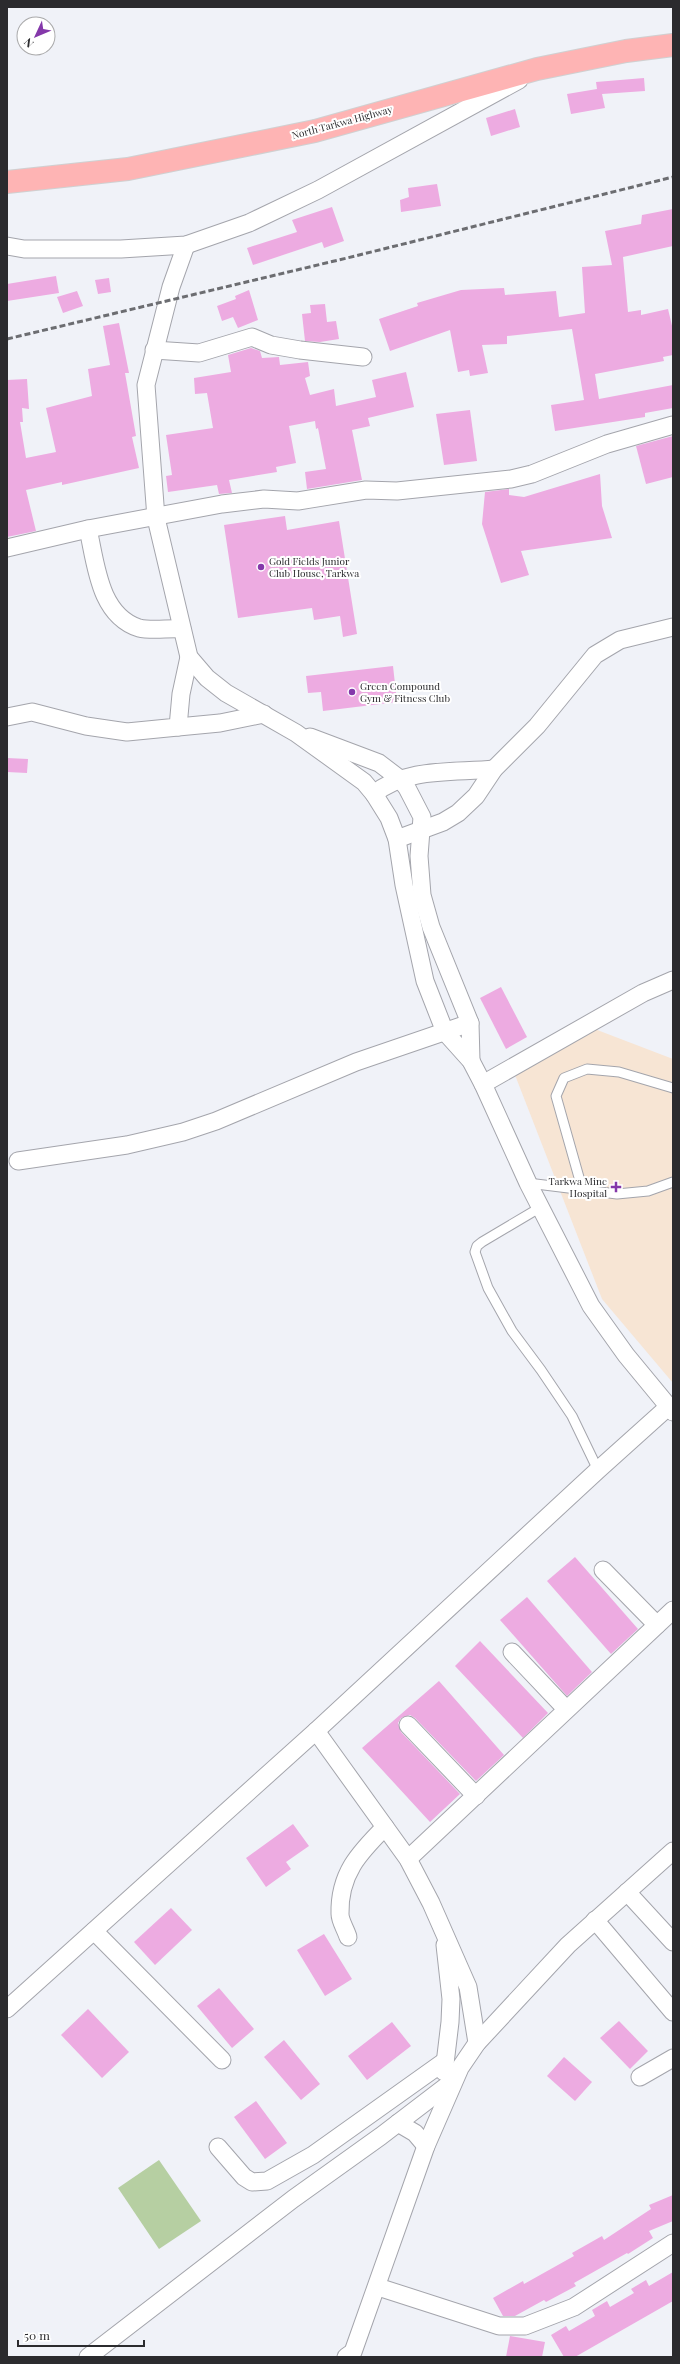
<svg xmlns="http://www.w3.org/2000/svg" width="680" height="2364" viewBox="0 0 680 2364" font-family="'Playfair Display',serif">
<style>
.medical{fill:#f7e5d4}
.green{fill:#b6cfa2}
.building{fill:#edabe1}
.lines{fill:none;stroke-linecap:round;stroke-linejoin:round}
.service-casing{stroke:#a4a5ac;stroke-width:11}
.minor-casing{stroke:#a4a5ac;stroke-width:19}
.primary-casing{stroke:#d0d0d1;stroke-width:24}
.service{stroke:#fff;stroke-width:9}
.minor{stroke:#fff;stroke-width:17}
.primary{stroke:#feb4b4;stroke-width:22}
.rail{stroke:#6c6d71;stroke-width:3;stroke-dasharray:6 3;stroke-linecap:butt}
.poi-dot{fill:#8438aa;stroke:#fff;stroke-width:1.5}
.labels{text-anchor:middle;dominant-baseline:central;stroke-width:4;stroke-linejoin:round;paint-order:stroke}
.street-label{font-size:10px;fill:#2b2b2e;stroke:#fff}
.poi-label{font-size:10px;fill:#2b2b2e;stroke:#fff;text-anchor:start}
</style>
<rect width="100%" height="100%" fill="#f0f2f8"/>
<path class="medical" d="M592,1028L673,1059V1383L602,1299L515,1075Z"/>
<path class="green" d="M159,2160L201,2221L159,2249L118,2188Z"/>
<g class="building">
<path d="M644,78L645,91L602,94L605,108L571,114L567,94L597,89L596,82Z"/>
<path d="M515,109L520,127L491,136L486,118Z"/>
<path d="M437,184L441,206L401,212L400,200L409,197L408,188Z"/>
<path d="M332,207L344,241L324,248L322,242L253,265L247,248L297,232L292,220Z"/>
<path d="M673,209V246L623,257L628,312L641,310V315L668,309L673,330V355L663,357L664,361L595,374L599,399L673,385V408L645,413V417L555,431L551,405L584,400L572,329L507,336V344L482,345L488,373L470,376L469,370L458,372L450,330L390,351L379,319L418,306L417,303L461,290L504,288L505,295L556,291L559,317L585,313L582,267L612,265L605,231L641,224L642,215Z"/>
<path d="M56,276L59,293L7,301V284Z"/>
<path d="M109,278L111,292L98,294L95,280Z"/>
<path d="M249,290L258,320L238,328L233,317L222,321L217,306L236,299L235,296Z"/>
<path d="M77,291L83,306L63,313L57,297Z"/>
<path d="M325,304L327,322L336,321L339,339L320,342L305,341L302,314L311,313L310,305Z"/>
<path d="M119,323L129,373H125L136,436L132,437L139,468L62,485V482L26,490L36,531L7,537V380L27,379L29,409L22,408L23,422H20L26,458L56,452L46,408L92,396L88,369L110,365L103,326Z"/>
<path d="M251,348L260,351L262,358L279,357L280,365L308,362L310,376L305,378L310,395L334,389L336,406L376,397L372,380L406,372L414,407L368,418L370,426L352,430L362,480L307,489L305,472L326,469L318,428L316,429L315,421L289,426L296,463L276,467L277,472L229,480L232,493L219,494L217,485L168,492L166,476L172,475L166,435L213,428L207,393L195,394L194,378L231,372L228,355Z"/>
<path d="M470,410L477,461L444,465L436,414Z"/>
<path d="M673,436V477L646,484L636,446Z"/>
<path d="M600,474L602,506L612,538L521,551L529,575L501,583L482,524L485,492L509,489V495L524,497Z"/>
<path d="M285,516L287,530L339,521L357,634L343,637L340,616L314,620L312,608L238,618L224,525Z"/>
<path d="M393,666L397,702L323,711L321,692L308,693L306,676Z"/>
<path d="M7,758L28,759L27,773L7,772Z"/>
<path d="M501,987L527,1037L506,1049L480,998Z"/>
<path d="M575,1557L638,1629L611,1654L547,1581Z"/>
<path d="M527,1597L592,1672L567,1696L500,1620Z"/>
<path d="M480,1641L548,1713L523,1738L455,1666Z"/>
<path d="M439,1681L504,1755L476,1781L415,1718L410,1715L401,1718L398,1723L401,1732L460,1794L430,1822L362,1748Z"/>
<path d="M293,1824L309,1846L286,1862L291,1869L266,1887L246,1858Z"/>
<path d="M171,1908L192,1930L155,1965L134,1942Z"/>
<path d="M324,1934L352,1979L325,1996L297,1950Z"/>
<path d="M219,1988L254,2029L232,2048L197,2006Z"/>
<path d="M88,2009L129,2052L102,2078L61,2035Z"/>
<path d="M619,2021L648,2051L630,2069L600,2038Z"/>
<path d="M392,2022L411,2046L367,2080L348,2056Z"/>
<path d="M284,2040L320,2084L301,2100L264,2057Z"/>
<path d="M564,2057L592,2082L575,2101L547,2076Z"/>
<path d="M256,2101L287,2143L265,2159L234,2117Z"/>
<path d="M673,2195V2221L649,2231L653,2238L628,2254L627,2253L574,2283L576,2286L546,2302L544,2300L515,2316H503L493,2298L523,2281L524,2284L574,2256L572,2253L602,2236L604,2240L651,2209L649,2205Z"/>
<path d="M673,2272V2301L575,2357H564L551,2335L566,2326L569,2331L595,2316L592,2310L607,2301L610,2307L634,2293L631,2289L646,2280L649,2286Z"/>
<path d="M510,2336L545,2342L542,2357H506Z"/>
</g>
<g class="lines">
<defs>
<g id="service">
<path d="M528,1183L617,1194L648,1191L673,1182"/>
<path d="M582,1188L556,1096L564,1078L587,1069L619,1072L673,1088"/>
<path d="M541,1207L482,1242L477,1246L475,1252L488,1288L512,1331L541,1370L572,1416L598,1470"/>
</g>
<g id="minor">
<path d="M186,245L171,287L146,385L156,518L189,657L207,678L226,693L296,733L364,782L374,794L389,818L397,839L404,885L425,981L445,1032L471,1061L483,1084L528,1183L591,1306L626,1355L673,1412"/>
<path d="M7,246L24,249H121L186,245L249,223L318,190L519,80"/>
<path d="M154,350L199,353L252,337L271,345L300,350L363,357"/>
<path d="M88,529C96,564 99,615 139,628C151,631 169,628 182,629"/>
<path d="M7,548L88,529L222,504L264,499L298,501L366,490L397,491L511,479L532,474L607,444L673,425"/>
<path d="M7,717L32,712L86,726L127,732L178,727L181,694L189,657"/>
<path d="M178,727L220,723L264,714"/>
<path d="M310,737L379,763L400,779L407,788L422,817L419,856L422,895L431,927L470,1023L471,1061"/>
<path d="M374,794C406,767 455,773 494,769"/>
<path d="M397,839L443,822L458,813L476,796L494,769L537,726L595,655L620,640L673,627"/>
<path d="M483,1084L643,993L673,980"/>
<path d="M18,1161L127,1145L183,1132L216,1121L356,1062L470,1023"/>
<path d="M603,1570L657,1625"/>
<path d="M512,1652L566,1709"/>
<path d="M408,1725L476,1796"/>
<path d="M316,1731L408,1859L431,1903L468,1987L477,2043"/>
<path d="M408,1859L673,1610"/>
<path d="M627,1892L673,1942"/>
<path d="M595,1920L673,2012"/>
<path d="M94,1931L222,2060"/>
<path d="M348,1937C346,1930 340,1921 340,1914C339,1874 359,1853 385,1827"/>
<path d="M7,2009L316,1731L598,1470L667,1408"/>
<path d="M444,2072L450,2022L451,1999L445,1945"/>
<path d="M640,2077L673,2058"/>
<path d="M398,2123L415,2133L426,2146"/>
<path d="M218,2147L244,2177L252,2182L267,2181L313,2155L445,2061"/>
<path d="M378,2287L499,2326H525L574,2307L673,2243"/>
<path d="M88,2357L293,2199L381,2136L453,2081"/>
<path d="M346,2357L353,2352L426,2146L460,2068L477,2043L568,1945L673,1851"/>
</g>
<path id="primary" d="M7,182L128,169L315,131L537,69L626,51L673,45"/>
</defs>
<use href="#service" class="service-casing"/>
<use href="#minor" class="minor-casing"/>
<use href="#primary" class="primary-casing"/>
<use href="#service" class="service"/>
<use href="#minor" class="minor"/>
<use href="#primary" class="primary"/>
<path class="rail" d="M7,339L347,258L673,177"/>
</g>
<g class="poi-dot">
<circle cx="261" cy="567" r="4"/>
<circle cx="352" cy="692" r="4"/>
<path d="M614 1181h4v4h4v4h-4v4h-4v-4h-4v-4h4z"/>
</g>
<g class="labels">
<g class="street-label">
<text transform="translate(342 122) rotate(-15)">North Tarkwa Highway</text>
</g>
<g class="poi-label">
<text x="269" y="561">Gold Fields Junior<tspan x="269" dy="12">Club House, Tarkwa</tspan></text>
<text x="360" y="686">Green Compound<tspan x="360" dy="12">Gym &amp; Fitness Club</tspan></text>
<text x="607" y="1181" text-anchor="end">Tarkwa Mine<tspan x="607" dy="12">Hospital</tspan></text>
</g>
</g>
<rect width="680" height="2364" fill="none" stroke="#2b2b2e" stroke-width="16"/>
<g transform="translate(36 36) rotate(226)"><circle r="19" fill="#ffffff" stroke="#aaaaab"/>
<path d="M0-3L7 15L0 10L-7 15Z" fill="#8438aa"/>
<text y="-6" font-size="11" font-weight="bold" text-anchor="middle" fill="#2b2b2e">N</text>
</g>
<path d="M18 2340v6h126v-6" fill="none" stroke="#2b2b2e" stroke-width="2"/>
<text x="24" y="2340" font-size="12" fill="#2b2b2e" stroke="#ffffff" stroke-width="3" paint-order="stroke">50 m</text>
</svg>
